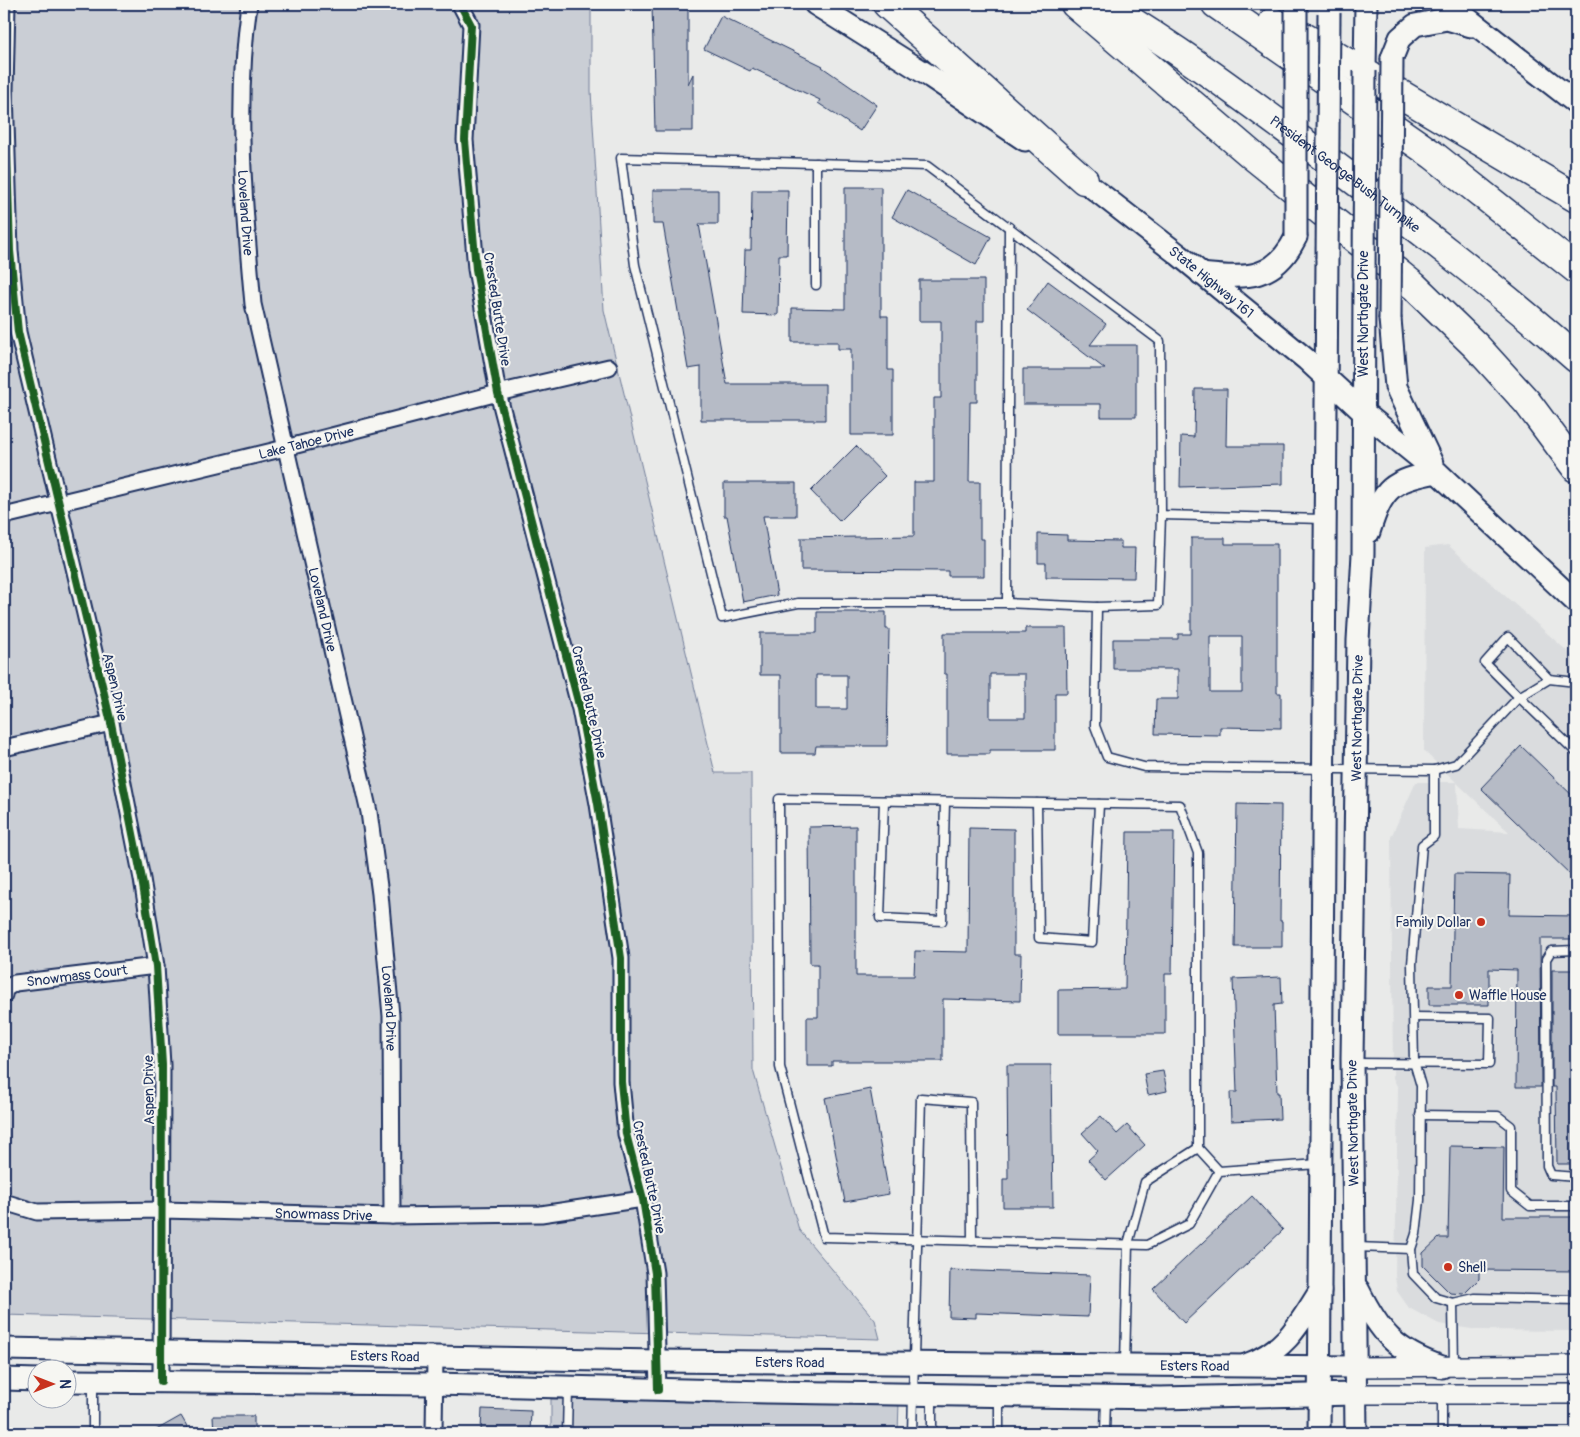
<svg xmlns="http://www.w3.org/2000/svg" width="1580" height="1437" viewBox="0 0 1580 1437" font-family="Pangolin,sans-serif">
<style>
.built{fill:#dadcde;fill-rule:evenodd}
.green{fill:#caced5;stroke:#727e9a}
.building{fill:#b6bbc6;stroke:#1b2f5e;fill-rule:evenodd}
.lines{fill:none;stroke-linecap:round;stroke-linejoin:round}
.service-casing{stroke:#1b2f5e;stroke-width:11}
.minor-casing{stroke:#1b2f5e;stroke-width:19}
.tertiary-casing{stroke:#1b2f5e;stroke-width:22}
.secondary-casing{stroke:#1b2f5e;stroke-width:25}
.motorway-casing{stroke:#1b2f5e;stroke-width:31}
.service{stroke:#f6f6f2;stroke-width:8}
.minor{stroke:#f6f6f2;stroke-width:15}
.tertiary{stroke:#f6f6f2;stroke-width:19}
.secondary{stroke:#f6f6f2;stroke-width:21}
.motorway{stroke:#f6f6f2;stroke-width:28}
.secondary-bridge-casing{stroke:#1b2f5e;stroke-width:25;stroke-linecap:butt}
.secondary-bridge{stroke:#f6f6f2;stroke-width:21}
.cycleway-casing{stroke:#f6f6f2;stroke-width:11}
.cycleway{stroke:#1b5e20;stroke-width:8}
.poi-dot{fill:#c8321e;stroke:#f6f6f2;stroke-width:2}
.labels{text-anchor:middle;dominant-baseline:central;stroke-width:4;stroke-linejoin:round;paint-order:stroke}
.street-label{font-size:14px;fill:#1b2f5e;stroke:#f6f6f2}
.poi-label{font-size:14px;fill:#1b2f5e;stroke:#f6f6f2;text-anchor:start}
</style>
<rect width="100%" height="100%" fill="#e9eae9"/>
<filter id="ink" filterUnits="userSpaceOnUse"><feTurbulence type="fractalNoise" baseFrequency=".02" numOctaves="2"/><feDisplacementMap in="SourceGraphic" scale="10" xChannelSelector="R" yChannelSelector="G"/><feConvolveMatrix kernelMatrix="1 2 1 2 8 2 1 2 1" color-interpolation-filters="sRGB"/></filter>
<g filter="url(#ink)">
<path class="built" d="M1448,545L1576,659V1331L1478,1330L1439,1324L1409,1308L1397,1291L1395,1276L1398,1088L1393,1078L1391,837L1416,782H1456L1424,751L1425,548ZM1457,783L1509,832L1459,829Z"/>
<g class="green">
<path d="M4,4H591V91L604,310L715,773H751L753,1070L799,1230L875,1320L880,1339L4,1315Z"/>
<path d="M551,1399L899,1402L898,1433H551Z"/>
</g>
<g class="building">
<path d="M652,4H688V84L693,74V131H655Z"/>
<path d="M721,16L823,66L822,67L877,105L860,131L818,103L820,100L752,68L750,71L704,49Z"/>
<path d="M845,187H881V316H888V370H893V435H851V349H838V342H792V308L845,309Z"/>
<path d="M653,190H718V224H699L727,384H825V420H701V367L688,369L663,224H653Z"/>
<path d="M752,190H788L787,255H779L778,315L743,314L745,250H751Z"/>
<path d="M907,190L991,237L976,265L892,217Z"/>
<path d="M919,280H984V321H977V402H970L969,482H980V539H984V576H948V571L801,570V538L914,536V482H934V398H941V321H919Z"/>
<path d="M1048,281L1106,324L1090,345H1136V417H1101V404H1023V369H1105L1027,310Z"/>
<path d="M1195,389H1227L1226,446H1283V484L1180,487L1181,436L1194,437Z"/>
<path d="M856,446L885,476L840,521L811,491Z"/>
<path d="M724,483H796V516H763L777,595L743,602L727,516H724Z"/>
<path d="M1038,534L1067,535V540L1121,541V548H1135L1134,578L1046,577V563H1038Z"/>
<path d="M1191,538H1225V544H1277V693H1281V728L1220,727V735L1155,734L1156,699H1178V669H1113V639H1178V634H1191ZM1210,636H1242V692H1210Z"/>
<path d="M817,612H886V629H889L887,746H816L815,753H781V675H760V633H817ZM816,675H847V709H816Z"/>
<path d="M1025,628H1066L1067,693H1055V750H990V754H947V674H944V633H1025ZM990,674H1025V718H990Z"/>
<path d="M1521,746L1576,799V880L1481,788Z"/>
<path d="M1237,804L1281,805L1280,921H1282V947H1235Z"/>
<path d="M856,826V976H914L915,951L968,952L969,828L1014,829V954H1021L1020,1001L943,999V1061H832V1066H807V1017H818V964H810L809,827Z"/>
<path d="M1127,832H1174L1172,974H1165V1034H1058V990L1125,989Z"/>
<path d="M1454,874L1510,875L1509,915L1576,916V939H1540L1541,1087H1516L1517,970L1489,969V1005H1429V986H1452Z"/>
<path d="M1552,970H1576V1164H1557L1556,1087H1552Z"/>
<path d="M1281,977L1282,1004L1274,1005L1277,1093H1279L1280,1119L1231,1121L1230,1092H1237L1233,979Z"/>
<path d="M1007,1065H1051L1053,1207H1003V1179H1008Z"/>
<path d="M1163,1071L1167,1091L1148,1095L1144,1074Z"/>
<path d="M870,1089L889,1194L845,1202L825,1098Z"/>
<path d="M1101,1116L1117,1134L1127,1125L1145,1145L1106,1180L1088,1160L1098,1151L1082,1133Z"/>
<path d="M1450,1146L1504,1147L1503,1217H1576V1271L1479,1270V1279L1464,1294L1450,1293L1423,1266V1253L1439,1238H1448Z"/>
<path d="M1252,1196L1283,1230L1184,1323L1153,1289Z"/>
<path d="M950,1270L1090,1275L1088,1317L976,1313V1318L949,1317Z"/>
<path d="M482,1409L531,1411L530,1433L481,1431Z"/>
<path d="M181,1416L191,1433H151Z"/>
<path d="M213,1416H254V1433H214Z"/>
</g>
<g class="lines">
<defs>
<g id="service">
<path d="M816,163V285"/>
<path d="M1324,519L1161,515L1160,341L927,166L621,158L635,265L722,618L798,603H1007L1097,607L1095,726L1107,757L1144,767L1434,770V836L1422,845L1412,964L1414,1062L1421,1086L1420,1200L1416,1234L1411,1249L1413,1274L1436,1298L1453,1303L1475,1298L1576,1300"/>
<path d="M1007,603L1009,227"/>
<path d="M1097,607L1158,605L1161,515"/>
<path d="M1549,679L1519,697L1485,663L1508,637L1549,679L1576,682"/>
<path d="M1434,770L1456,764L1519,697L1576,752"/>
<path d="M884,801L880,918L942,921L945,802"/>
<path d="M1037,803L1039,938L1092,942L1099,804"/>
<path d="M1576,950L1551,951L1546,959L1547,1166L1551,1175L1576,1177"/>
<path d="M1354,1063L1489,1064L1490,1018L1414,1017"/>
<path d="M1420,1115L1498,1116L1511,1126V1191L1530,1206H1576"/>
<path d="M1219,1171L1189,1224L1147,1245L824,1237L780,1067L779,799L1180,805L1198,853V1148L1219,1171L1319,1164"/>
<path d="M1356,1247L1411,1249"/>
<path d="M1453,1303L1454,1366"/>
<path d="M1125,1363L1128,1244L1145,1182L1198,1148"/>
<path d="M1442,1394V1433"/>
<path d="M932,1395V1433"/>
<path d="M999,1397V1433"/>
<path d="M93,1433V1383"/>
<path d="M567,1433L568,1389"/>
<path d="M912,1433L921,1098L971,1102L972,1241"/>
<path d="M1105,1433L1106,1398"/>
</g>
<g id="minor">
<path d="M7,4L5,90L10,251L18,332L111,723L142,879L156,966L162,1065L161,1381"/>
<path id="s1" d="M249,4C235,102 244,206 253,304L369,812L380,894L391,1016L392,1216"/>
<path d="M460,4L471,25L465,140L476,269L498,393L580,709L598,804L621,958V1082L626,1134L643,1199L655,1273L658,1390"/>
<path id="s2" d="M4,516L285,448L498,393L609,367"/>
<path d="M4,748L111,723"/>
<path id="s3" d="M4,995L5,989L15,983L156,966"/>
<path id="s4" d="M4,1202L37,1212L162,1210L392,1216L541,1214L643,1199"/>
<path d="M434,1433L435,1356"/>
</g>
<g id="tertiary">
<path d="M1356,1367L1576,1365"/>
<path d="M1356,1394H1576"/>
</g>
<g id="secondary">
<path d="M815,4L931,77L1025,140"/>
<path d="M1449,4L1576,103"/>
<path d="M1392,58L1400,38L1415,25L1447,19L1471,26"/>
<path d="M1365,71L1366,4"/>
<path id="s5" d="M1071,171L1179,255L1307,360L1362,411L1437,472L1576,602"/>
<path d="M1201,274C1245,278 1274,282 1296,237"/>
<path d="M1390,319L1396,387L1432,463"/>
<path d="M1369,532C1383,487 1391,481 1437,472"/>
<path d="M1358,1289C1380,1333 1395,1351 1442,1367"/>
<path id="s6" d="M4,1349L657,1361L1356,1367"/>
<path d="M1246,1365C1285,1351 1299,1325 1320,1291"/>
<path d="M4,1379L38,1380"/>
<path d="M68,1381L435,1384L767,1392L1160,1398L1356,1394"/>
<path d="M1319,1433L1327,258"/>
<path id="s7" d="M1356,1433L1352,1059L1358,640L1363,554L1364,280"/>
</g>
<g id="motorway">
<path d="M887,4L1084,180"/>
<path d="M1075,4L1253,156L1414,286L1477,347L1527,402L1576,468"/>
<path id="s8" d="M1103,4C1178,48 1248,101 1318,153C1406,219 1493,285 1576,358"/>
<path d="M1216,4L1433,155L1576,269"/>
<path d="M1273,22L1304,37L1576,198"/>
</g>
</defs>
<use href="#service" class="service-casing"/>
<use href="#minor" class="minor-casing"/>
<use href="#tertiary" class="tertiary-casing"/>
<use href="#secondary" class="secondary-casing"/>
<use href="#motorway" class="motorway-casing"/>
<use href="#service" class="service"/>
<use href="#minor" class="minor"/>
<use href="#tertiary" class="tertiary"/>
<use href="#secondary" class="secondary"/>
<use href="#motorway" class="motorway"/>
<defs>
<g id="secondary-bridge">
<path d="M1296,4V237"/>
<path d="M1327,258L1329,13"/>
<path d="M1364,280L1365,71"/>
<path d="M1390,319L1392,58"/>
</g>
</defs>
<use href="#secondary-bridge" class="secondary-bridge-casing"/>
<use href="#secondary-bridge" class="secondary-bridge"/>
<defs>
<g id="cycleway">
<path d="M7,4L5,90L10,251L18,332L111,723L142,879L156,966L162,1065L161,1381"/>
<path d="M460,4L471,25L465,140L476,269L498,393L580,709L598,804L621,958V1082L626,1134L643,1199L655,1273L658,1390"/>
</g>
</defs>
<use href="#cycleway" class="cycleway-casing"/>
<use href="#cycleway" class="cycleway"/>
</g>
</g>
<g class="poi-dot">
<circle cx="1481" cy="922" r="5"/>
<circle cx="1459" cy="995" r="5"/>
<circle cx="1448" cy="1267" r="5"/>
</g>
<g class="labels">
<g class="street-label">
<text stroke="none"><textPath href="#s8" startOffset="296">President George Bush Turnpike</textPath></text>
<text stroke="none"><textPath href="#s1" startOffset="209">Loveland Drive</textPath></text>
<text stroke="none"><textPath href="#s5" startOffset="179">State Highway 161</textPath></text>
<text transform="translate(497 309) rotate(81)">Crested Butte Drive</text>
<text transform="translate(1363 314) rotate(-90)">West Northgate Drive</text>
<text stroke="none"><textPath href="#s2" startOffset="311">Lake Tahoe Drive</textPath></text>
<text stroke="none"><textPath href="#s1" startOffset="614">Loveland Drive</textPath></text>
<text transform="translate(115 687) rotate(77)">Aspen Drive</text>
<text transform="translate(589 702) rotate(77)">Crested Butte Drive</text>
<text stroke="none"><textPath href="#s7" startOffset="715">West Northgate Drive</textPath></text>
<text stroke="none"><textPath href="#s3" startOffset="80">Snowmass Court</textPath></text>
<text stroke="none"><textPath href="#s1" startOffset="1019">Loveland Drive</textPath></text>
<text transform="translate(149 1090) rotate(-91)">Aspen Drive</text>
<text transform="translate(1353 1123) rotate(-91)">West Northgate Drive</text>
<text transform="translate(649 1177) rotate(78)">Crested Butte Drive</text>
<text stroke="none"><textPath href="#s4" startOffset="321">Snowmass Drive</textPath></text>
<text stroke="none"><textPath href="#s6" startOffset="381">Esters Road</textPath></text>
<text stroke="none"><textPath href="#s6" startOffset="786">Esters Road</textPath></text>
<text stroke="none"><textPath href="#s6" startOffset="1191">Esters Road</textPath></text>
</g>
<g class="poi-label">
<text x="1471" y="922" text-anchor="end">Family Dollar</text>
<text x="1469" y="995">Waffle House</text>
<text x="1458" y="1267">Shell</text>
</g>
</g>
<rect width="1580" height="1437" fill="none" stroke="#f6f6f2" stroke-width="20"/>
<rect x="10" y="10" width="1560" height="1417" fill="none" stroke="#1b2f5e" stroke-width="2" filter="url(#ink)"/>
<g transform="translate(52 1384) rotate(90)"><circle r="24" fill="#f6f6f2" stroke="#9ea6b7"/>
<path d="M0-4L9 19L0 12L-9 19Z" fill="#c8321e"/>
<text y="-8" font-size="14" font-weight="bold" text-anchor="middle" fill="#1b2f5e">N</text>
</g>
</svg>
